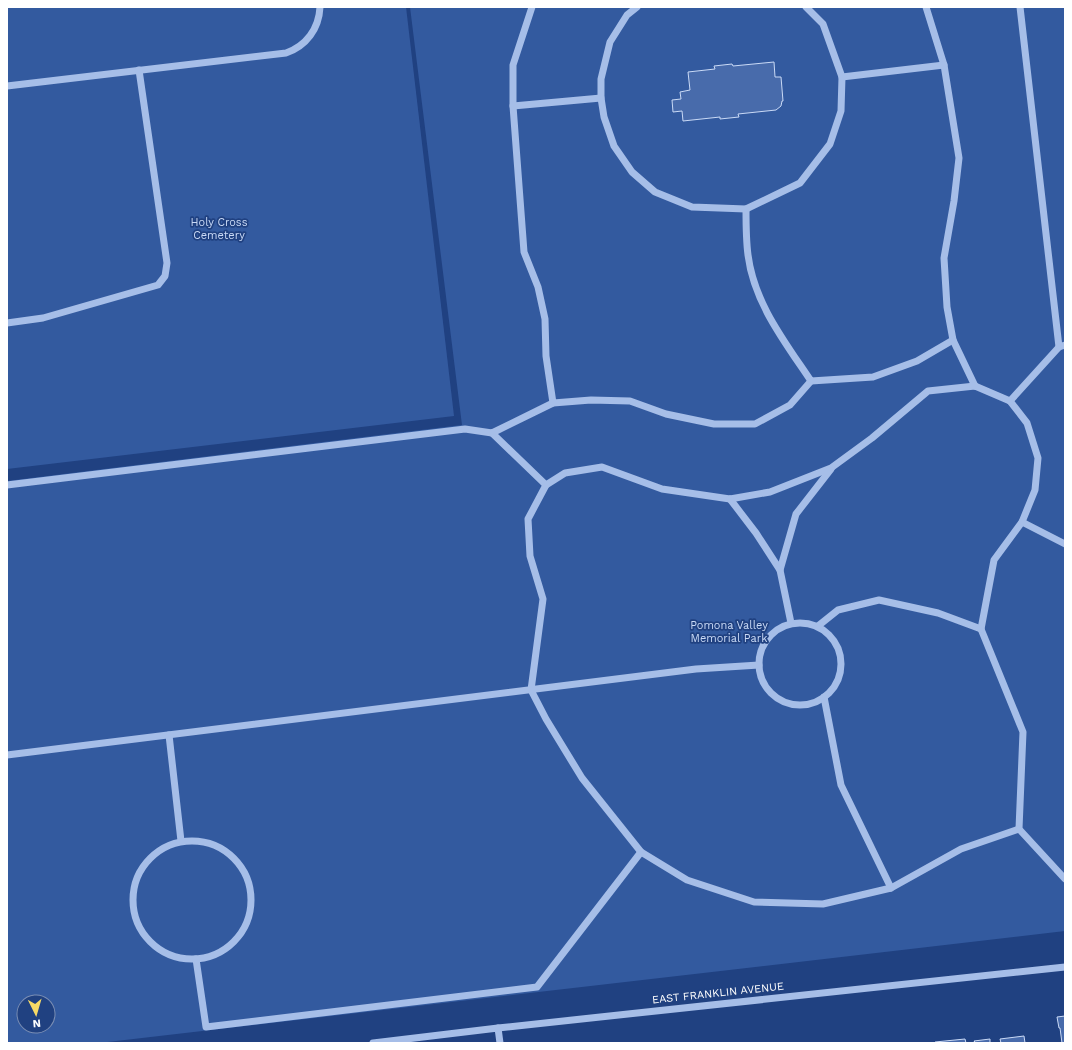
<svg xmlns="http://www.w3.org/2000/svg" width="1072" height="1050" viewBox="0 0 1072 1050" font-family="'Work Sans',sans-serif">
<style>
.green{fill:#335a9f;fill-rule:evenodd}
.building{fill:#486bab;stroke:#cadaf6}
.lines{fill:none;stroke-linecap:round;stroke-linejoin:round}
.minor{stroke:#a6bee8;stroke-width:7}
.labels{text-anchor:middle;dominant-baseline:central;stroke-width:3.5;stroke-linejoin:round;paint-order:stroke}
.park-label{font-size:11px;fill:#cadaf6;stroke:#204181}
.street-label{font-size:11px;fill:#fff;stroke:#204181}
</style>
<rect width="100%" height="100%" fill="#204181"/>
<g class="green">
<path d="M7,7H406L454,416L7,469Z"/>
<path d="M410,7H1065V931L99,1043H7V481L462,425ZM24,1002H48V1026H24Z"/>
</g>
<g class="building">
<path d="M774,62L775,77H781L783,101H782L781,106L776,110L738,114L739,117L720,119V117L683,121L682,111L673,112L672,100L681,99L680,92L690,90L688,72L715,69L714,66L732,64L733,66Z"/>
<path d="M1065,1016V1043H1062L1060,1028H1059L1057,1017Z"/>
<path d="M1024,1036L1025,1043H1001L1000,1039Z"/>
<path d="M965,1039L966,1043H935V1042Z"/>
<path d="M990,1039V1043H970L975,1042L974,1041Z"/>
</g>
<g class="lines">
<g class="minor">
<path d="M532,7L513,65V106L524,252L538,287L545,319L546,356L553,403"/>
<path d="M637,7L627,15L610,42L601,79V98L604,117L614,146L632,172L655,192L692,207L746,209L800,183L830,144L841,111L842,77L823,24L806,7"/>
<path d="M926,7L944,65L959,158L954,201L944,258L947,307L953,340L975,386"/>
<path d="M1020,7L1059,347L1065,345"/>
<path d="M842,77L944,65"/>
<path d="M7,86L286,53C306,46 319,29 320,7"/>
<path d="M513,106L601,98"/>
<path d="M746,209C746,224 746,240 748,255C754,303 785,342 811,381L873,377L917,361L953,340"/>
<path d="M7,323L43,318L158,285L165,276L167,263L139,70"/>
<path d="M1059,347L1010,401L1027,423L1038,458L1035,490L1022,522L994,560L981,629L1023,732L1019,829L1065,879"/>
<path d="M1010,401L975,386L928,391L872,438L831,468L770,492L730,499L662,489L602,467L565,473L546,485L528,519L530,556L543,599L531,690L546,719L582,778L641,852L687,880L754,902L823,904L891,888L961,849L1019,829"/>
<path d="M492,433L546,485"/>
<path d="M7,485L465,429L492,433L553,403L591,400L630,401L666,414L714,424H755L790,405L811,381"/>
<path d="M730,499L756,533L780,570L796,514L831,469"/>
<path d="M1022,522L1065,544"/>
<path d="M780,570L791,623"/>
<circle cx="800" cy="664" r="41"/>
<path d="M818,626L838,610L879,600L938,613L981,629"/>
<path d="M824,697L841,785L891,888"/>
<path d="M169,735L181,841"/>
<path d="M7,755L696,669L759,665"/>
<circle cx="192" cy="900" r="59"/>
<path d="M196,959L206,1027L537,987L641,852"/>
<path d="M498,1028L500,1043"/>
<path d="M373,1043L498,1028L1065,967"/>
</g>
</g>
<g class="labels">
<g class="park-label">
<text x="219" y="222">Holy Cross<tspan x="219" dy="13">Cemetery</tspan></text>
<text x="729" y="625">Pomona Valley<tspan x="729" dy="13">Memorial Park</tspan></text>
</g>
<g class="street-label">
<text transform="translate(718 993) rotate(-6)">EAST FRANKLIN AVENUE</text>
</g>
</g>
<rect width="1072" height="1050" fill="none" stroke="#ffffff" stroke-width="16"/>
<g transform="translate(36 1014) rotate(175)"><circle r="19" fill="#204181" stroke="#798db3"/>
<path d="M0-3L7 15L0 10L-7 15Z" fill="#f6da66"/>
<text y="-6" font-size="11" font-weight="bold" text-anchor="middle" fill="#ffffff">N</text>
</g>
</svg>
